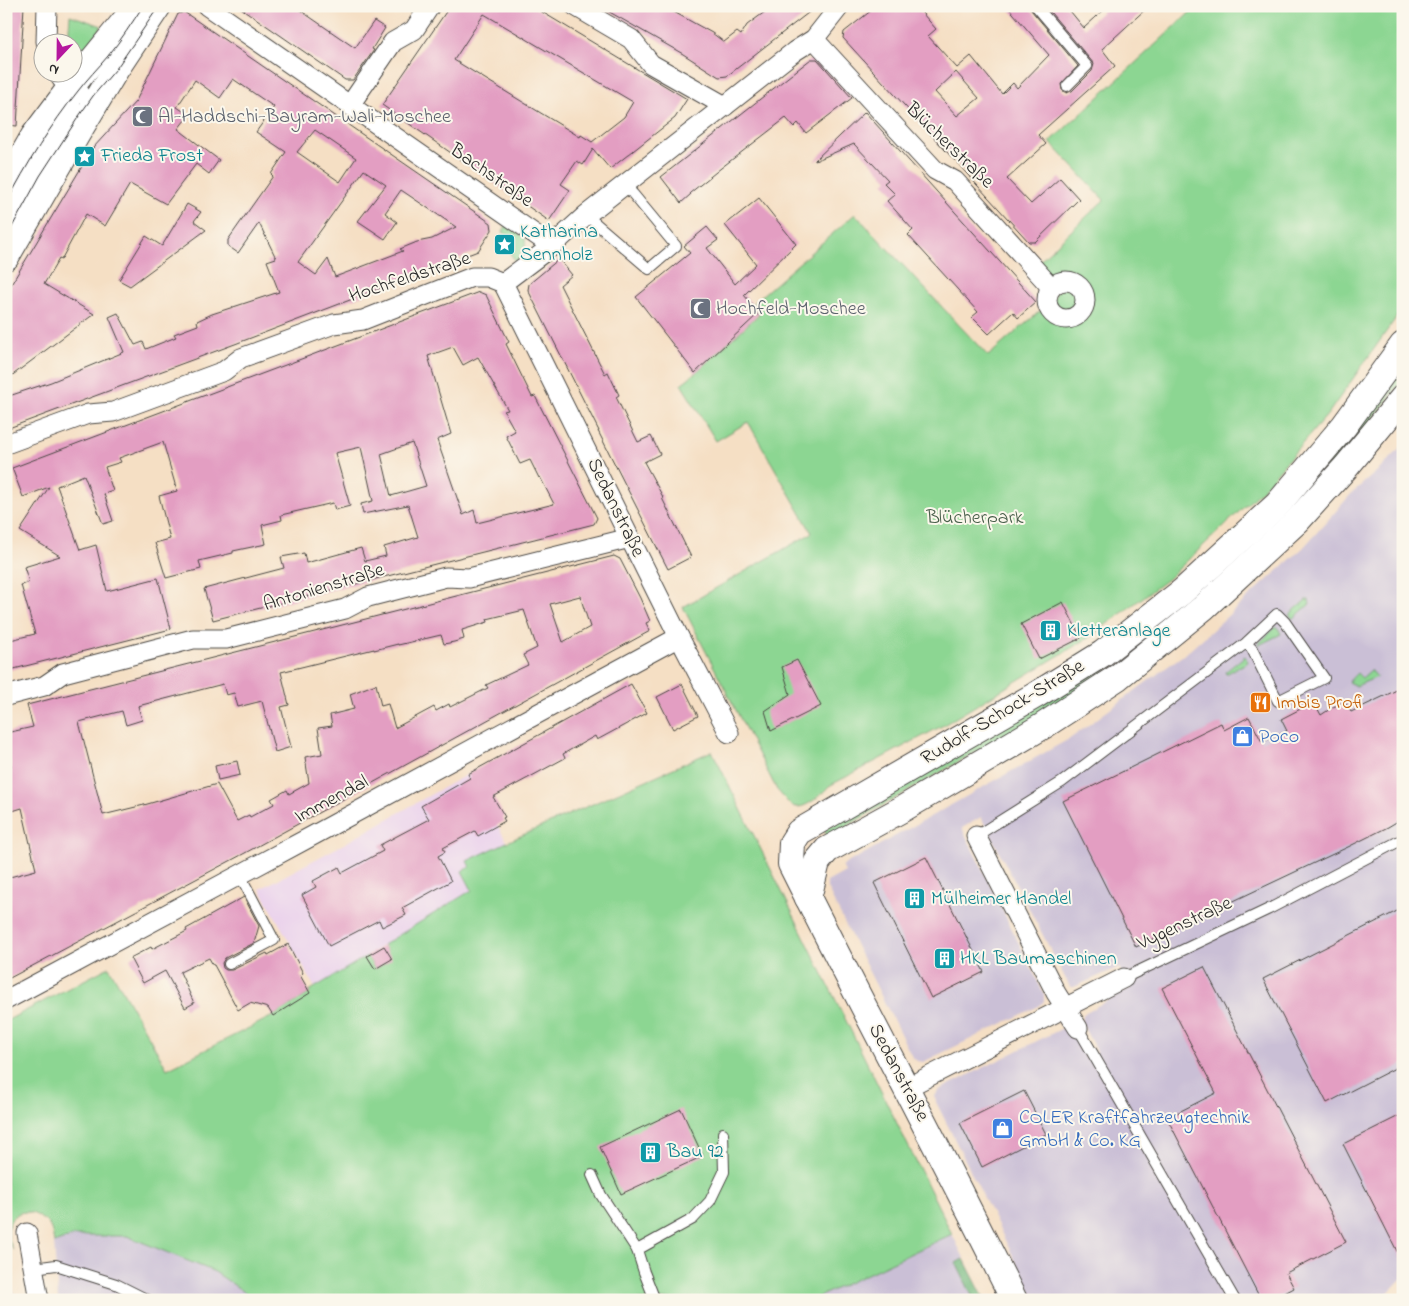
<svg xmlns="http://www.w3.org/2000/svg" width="1409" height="1306" viewBox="0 0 1409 1306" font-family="'Indie Flower',sans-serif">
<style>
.built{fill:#ead1ec}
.industrial{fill:#cabfd6}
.green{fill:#8cd692;stroke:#5c805e}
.forest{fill:#71b77c;stroke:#4e7154}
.building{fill:#e39ec2;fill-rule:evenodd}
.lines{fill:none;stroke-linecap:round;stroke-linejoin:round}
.lane-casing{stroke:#494642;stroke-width:12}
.street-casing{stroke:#494642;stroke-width:21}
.secondary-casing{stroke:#494642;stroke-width:28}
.lane{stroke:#fff;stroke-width:10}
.street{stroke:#fff;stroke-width:19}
.secondary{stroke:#fff;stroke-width:26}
.tram{stroke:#2b2b2b;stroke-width:1}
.labels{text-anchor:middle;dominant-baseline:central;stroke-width:4;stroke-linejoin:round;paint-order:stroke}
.worship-label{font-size:20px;fill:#5b616d;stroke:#fbf7ec;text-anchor:start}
.street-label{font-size:20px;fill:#2b2b2b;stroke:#fbf7ec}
.culture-label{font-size:20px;fill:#0d838f;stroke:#fbf7ec;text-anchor:start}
.park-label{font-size:20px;fill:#485e4a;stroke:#fbf7ec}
.food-label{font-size:20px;fill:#c56008;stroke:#fbf7ec;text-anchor:start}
.shop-label{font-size:20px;fill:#366cbe;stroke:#fbf7ec;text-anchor:start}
</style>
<rect width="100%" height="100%" fill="#fbf7ec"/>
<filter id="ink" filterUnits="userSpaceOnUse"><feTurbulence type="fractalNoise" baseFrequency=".02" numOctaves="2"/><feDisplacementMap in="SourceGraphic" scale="10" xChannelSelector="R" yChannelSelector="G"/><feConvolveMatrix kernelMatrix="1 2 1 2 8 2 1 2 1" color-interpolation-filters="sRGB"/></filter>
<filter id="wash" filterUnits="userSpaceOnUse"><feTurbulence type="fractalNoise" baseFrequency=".0096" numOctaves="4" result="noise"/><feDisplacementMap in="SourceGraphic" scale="20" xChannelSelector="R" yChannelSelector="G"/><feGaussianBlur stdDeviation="1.12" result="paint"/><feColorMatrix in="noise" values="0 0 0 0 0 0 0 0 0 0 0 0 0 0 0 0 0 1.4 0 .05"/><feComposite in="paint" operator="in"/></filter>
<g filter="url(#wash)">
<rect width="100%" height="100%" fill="#f5dfc4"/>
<path class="built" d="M468,774L507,842L468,861L470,867L462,871L472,890L315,988L260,889L344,844L430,795Z"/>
<g class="industrial">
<path d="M1403,446V1277L1381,1300H1035L936,1102L935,1096L939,1090L1067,1026L1069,1027L1086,1057L1097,1052L1081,1022L1082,1016L1086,1012L1129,989L1119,967L1074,987H1070L981,817L962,828L1044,994V1001L1039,1006L923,1062L917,1061L912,1057L827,888V882L845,872L842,866L1071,738L1190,650L1303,548L1353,492L1381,468Z"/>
<path d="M952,1234L985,1300H812Z"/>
<path d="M73,1236H127L215,1272L256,1300H58L54,1243Z"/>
<path d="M6,1277L18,1300H6Z"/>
</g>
<g class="green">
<path d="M1197,6H1403V308L1328,414L1262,490L1168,579L1088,638L942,726L829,786C822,794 803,813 791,805C786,801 782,795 777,790L683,607L812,533L748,422L716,441L681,384L695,373L759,314L752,304L855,214L988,356L1047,305L1055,316C1059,317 1063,319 1067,319C1088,320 1092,286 1069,281C1066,280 1061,282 1058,282L1033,267L1104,200L1050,142Z"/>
<path d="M70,15L102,26C94,36 86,53 73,49L72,42H68Z"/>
<path d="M507,224L525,238C526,249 525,255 516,262L510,253C517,243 512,238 503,232Z"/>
<circle cx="1066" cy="300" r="12"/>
<path d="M1403,364V380L1375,416L1334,467L1197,603L1073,696L828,837L824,830L1107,660Z"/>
<path d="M1306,600H1309L1310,604L1294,618H1292L1290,616V614Z"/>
<path d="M1277,626L1281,634L1259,645L1258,644Z"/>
<path d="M1245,656L1248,662L1226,674L1225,672Z"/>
<path d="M1371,670L1377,677L1356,686L1348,682L1357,673L1362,678Z"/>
<path d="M712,751L952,1234L812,1300H256L215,1272L127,1236H73L54,1243C53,1237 52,1228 48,1224C47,1222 44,1220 42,1219C27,1205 6,1213 8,1235C8,1239 11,1245 13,1250L6,1240V1021L109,967L167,1069L273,1016L310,993L309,991L367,956L375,969L391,959L383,945L472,890L462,871L470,867L467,861L507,842Z"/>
</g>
<path class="forest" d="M964,1259L985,1300H974L956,1263Z"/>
<g id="blocks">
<g class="building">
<path d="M6,6H24L17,126L6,125Z"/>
<path d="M238,6H294L355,48L374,21L385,28L372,49L374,50L353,80H345Z"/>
<path d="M450,6H532L687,99L675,118L610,169L593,149L583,165L577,161L561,184L570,190L549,221L382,105ZM484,14L633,102L624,117L592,142L581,135L580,137L454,60Z"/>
<path d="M599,6H663L712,33L724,42L737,32L741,35L747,25L773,6H817L727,76L719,77L683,54Z"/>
<path d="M877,6H916L936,29L928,36L957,68L971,56L1002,94L1013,83L1017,88L1049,55L1007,6H1029L1031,10L1078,66L1061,84L1062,90L1066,93L1072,91L1092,71L1094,64L1045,6H1066L1084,28L1108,6H1149L1102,49L1115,66L1038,135L1046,144L1007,179L1031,204L1060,178L1079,199L1035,242H1029L843,38L844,32ZM956,72L979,98L957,116L935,92Z"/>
<path d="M184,12L491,223L492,230L478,251L235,344L6,429V397L51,382L124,352L109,317L118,313L135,345L143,342L146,349L176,337L174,334L198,325L197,321L212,314L279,292L267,261L276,258L259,223L238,253L228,246V240L273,176L271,174L286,152L256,132L274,107L233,79L220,98L195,80L177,107L189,115L178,129L219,160L209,174L196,164L166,204L130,184L105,226L86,214L61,260L59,259L44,284L94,314L6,380V293L93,148L136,101L178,14ZM315,130L356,158L340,182L297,152ZM364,170L386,185L358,221L385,239L397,222L385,213L401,190L456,227L432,239L417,242L400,249L403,251L335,277L328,259L316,275L298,262Z"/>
<path d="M811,59H817L852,98L806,133L798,123L794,127L786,118L721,168L690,193L691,194L681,203L661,177Z"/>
<path d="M865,112L1036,302L1018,318L1013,312L989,334L972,317L978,312L908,235L913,230L887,201L895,194L884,183L888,180L854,144L815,161V160Z"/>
<path d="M759,198L796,244L744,295L759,313L695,373L636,297L690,253L684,246L707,227L718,240L707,248L735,284L756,264L725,225Z"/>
<path d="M187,204L201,212L194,221L206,230L130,286L119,280L146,236L162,246Z"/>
<path d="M559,259L572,275L560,285L605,374L608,372L619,395L616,397L638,442L651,436L660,454L644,462L663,497L662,498L691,557L668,569L598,431H599L528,290L529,284Z"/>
<path d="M479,292L486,295L509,342L506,344L532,397L535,396L597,518L594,524L213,620L204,589L284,568L281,557L304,553L306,563L361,548L365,561L386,556L384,547L418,537L408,505L363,514L361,504L373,501L361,447L335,453L350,506L335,510L333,503L281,515L282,520L262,525L266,544L233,551V553L199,561L201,569L166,578L155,543L170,539L159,496L177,491L163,442L119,458L121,462L105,467L113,491L104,494L113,521L103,524L84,475L57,486L80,550L96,545L107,591L158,578L171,629L6,671V641L35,634L21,585L29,582L24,567L60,556L20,531L49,487L23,497L12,468ZM453,347L463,365L478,357L508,410L504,411L515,431L506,436L520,464L530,460L539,478L540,477L554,504L477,523L474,510L463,515L437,440L451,434L428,356ZM412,443L426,486L391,496L381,454Z"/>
<path d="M614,556L620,559L640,598L650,621L646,623L650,631L245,853L6,980V878L36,870L22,808L6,813V768L11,766L6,747V733L33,727L27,705ZM580,596L590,627L563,642L550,604ZM524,610L537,648L523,655L528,665L486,685L488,688L450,707L449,704L436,711L434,707L395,728L388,704L381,706L376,684L350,694L354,709L330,715L332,726L318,728L322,754L305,757L309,783L289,794L287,790L271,799L274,804L250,817L249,815L237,821L217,784L144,805L103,815L79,722L122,711L126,725L142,720L138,706L223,684L226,695L234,693L238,707L262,701L275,752L291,747L281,707L289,705L281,672L374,649V650L398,644V645L441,635L444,644L454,642L464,639L462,630L488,622L487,619Z"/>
<path d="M1063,602L1081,638L1039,659L1021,624Z"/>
<path d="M797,660L821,706L771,731L765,711L790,694L782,667Z"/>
<path d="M631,684L647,713L597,740L595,736L563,754L565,758L493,797L505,817L503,818L505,821L478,836L475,831L443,848L445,852L438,856L451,881L402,908L406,915L382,927L379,920L329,946L302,895L316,887L313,881L339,867L342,873L383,851L380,845L429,819L421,806L470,778L468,774Z"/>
<path d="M682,684L698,716L673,729L657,697Z"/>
<path d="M1403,687V818L1388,827L1348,847L1136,947L1063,801L1221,723L1224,730L1249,717L1262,742L1287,731L1281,719L1314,702L1321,715L1333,707L1344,702H1345L1351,712Z"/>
<path d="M237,761L240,775L218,780L215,766Z"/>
<path d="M926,857L984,972L931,998L874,883Z"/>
<path d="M244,897L259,926L254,943L225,958L222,963L223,968L226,970H232L267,953L268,955L288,944L303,973L300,975L310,993L273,1016L268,1008L250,1003L238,1010L214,965H213L209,958L180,972L194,1003L185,1008L165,971L143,983L130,958L151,947L152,949L187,931L186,929Z"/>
<path d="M1403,908V1064L1327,1103L1263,979Z"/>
<path d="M384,946L392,959L375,969L367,956Z"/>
<path d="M1204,967L1346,1242L1286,1273L1294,1288L1272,1300H1261L1167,1118L1216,1093L1162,988Z"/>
<path d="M1024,1091L1046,1134L982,1167L960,1123Z"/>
<path d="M681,1109L703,1156L621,1194L600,1147Z"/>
<path d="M1403,1114V1263L1343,1144Z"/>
</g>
</g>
</g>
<g filter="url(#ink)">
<use href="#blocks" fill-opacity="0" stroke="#494642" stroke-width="1"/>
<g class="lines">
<defs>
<g id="lane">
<path d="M1036,6L1087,66L1067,86"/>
<path d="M586,215L649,269L676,246L633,194L625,185"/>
<path d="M976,836L1062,782L1246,643L1277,614L1285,622L1324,678L1278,701L1252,649L1246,643"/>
<path d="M229,964L274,940L240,875"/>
<path d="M1124,978L1269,909L1403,839"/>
<path d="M1078,1028L1235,1300"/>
<path d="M592,1175L601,1195L637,1250L644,1272L655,1300"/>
<path d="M637,1250L693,1219L710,1201L724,1172L723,1133"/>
<path d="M34,1268L56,1265L116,1284L148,1300"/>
</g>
<g id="street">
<path d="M207,6L552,246"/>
<path d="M575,6L631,39L651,64L725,106"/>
<path d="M814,39L935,170L955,181L1051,287"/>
<path d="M46,42L47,6"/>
<path d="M57,72C62,81 70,89 80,93"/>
<path d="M350,105L393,42L414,30L430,6"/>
<path d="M15,241L13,225L15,207L22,190L60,130L69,114L71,102L70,88"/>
<circle cx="1066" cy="300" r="19"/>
<path d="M503,283L679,637L729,733"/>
<path d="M503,283L552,246L586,215L795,51L814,39L840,6"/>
<path d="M6,444L88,414L113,412L224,371L241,358L334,324L363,320L472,277H488L503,283"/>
<path d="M6,696L44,686L63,673L193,639H226L345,609L368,597L446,577L469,578L630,538"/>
<path d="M976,836L1056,993L1078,1028"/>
<path d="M6,1000L314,835L679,637"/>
<path d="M906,1088L1124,978"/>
<path d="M27,1233L39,1300"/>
</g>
<g id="secondary">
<path d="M6,185L34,136L70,88L137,6"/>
<path d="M6,257L77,134L116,69L158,6"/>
<path d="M808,898L817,862L827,850L904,808L1043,726L1118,677L1203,608L1297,521L1346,467L1403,398"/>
<path d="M1014,1300C942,1154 864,1010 791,864L792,843L799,832L1036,695L1102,654L1183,591L1278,504L1344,426L1403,345"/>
</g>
</defs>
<use href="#lane" class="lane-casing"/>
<use href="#street" class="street-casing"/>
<use href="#secondary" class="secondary-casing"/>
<use href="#lane" class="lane"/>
<use href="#street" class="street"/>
<use href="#secondary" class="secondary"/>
<g class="tram">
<path d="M6,204C27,164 50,126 78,91C87,79 98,68 108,56C121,40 132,23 143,6"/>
<path d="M6,238L40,176L79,116L93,96L116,69L159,6"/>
</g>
</g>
</g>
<defs>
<symbol id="mosque-square" viewBox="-11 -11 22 22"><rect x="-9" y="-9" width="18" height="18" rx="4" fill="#6b7280" stroke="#fbf7ec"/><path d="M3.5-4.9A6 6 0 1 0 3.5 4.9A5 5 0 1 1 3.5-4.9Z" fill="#fff"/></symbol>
<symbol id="sight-square" viewBox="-11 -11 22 22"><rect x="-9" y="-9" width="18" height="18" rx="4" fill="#0f9aa8" stroke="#fbf7ec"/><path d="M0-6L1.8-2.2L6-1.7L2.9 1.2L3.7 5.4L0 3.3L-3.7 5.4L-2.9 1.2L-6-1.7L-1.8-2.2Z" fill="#fff"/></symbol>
<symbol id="building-square" viewBox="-11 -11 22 22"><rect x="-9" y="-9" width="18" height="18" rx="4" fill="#0f9aa8" stroke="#fbf7ec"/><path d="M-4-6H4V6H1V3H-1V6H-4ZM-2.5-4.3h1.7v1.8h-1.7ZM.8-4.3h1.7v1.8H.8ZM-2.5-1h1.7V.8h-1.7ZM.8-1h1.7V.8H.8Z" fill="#fff"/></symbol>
<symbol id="restaurant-square" viewBox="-11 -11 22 22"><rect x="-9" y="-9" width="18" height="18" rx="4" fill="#e8710a" stroke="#fbf7ec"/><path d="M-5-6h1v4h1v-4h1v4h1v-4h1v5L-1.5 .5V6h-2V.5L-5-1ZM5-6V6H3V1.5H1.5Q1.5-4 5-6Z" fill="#fff"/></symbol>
<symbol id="shop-square" viewBox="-11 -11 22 22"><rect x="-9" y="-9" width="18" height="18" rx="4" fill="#3f7fe0" stroke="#fbf7ec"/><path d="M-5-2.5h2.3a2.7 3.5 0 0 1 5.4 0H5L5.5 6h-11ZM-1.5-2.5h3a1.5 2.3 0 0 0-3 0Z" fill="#fff"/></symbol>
</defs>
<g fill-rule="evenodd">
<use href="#mosque-square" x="130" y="104" width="25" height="25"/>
<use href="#sight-square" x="72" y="144" width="25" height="25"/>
<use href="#sight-square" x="492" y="232" width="25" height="25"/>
<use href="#mosque-square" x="688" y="296" width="25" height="25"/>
<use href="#building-square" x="1038" y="618" width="25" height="25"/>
<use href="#restaurant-square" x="1248" y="690" width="25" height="25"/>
<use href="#shop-square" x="1230" y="724" width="25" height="25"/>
<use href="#building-square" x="902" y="886" width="25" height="25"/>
<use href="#building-square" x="932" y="946" width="25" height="25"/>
<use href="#shop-square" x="990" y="1116" width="25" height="25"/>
<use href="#building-square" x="638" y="1140" width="25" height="25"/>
</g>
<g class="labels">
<g class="worship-label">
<text x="158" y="117">Al-Haddschi-Bayram-Wali-Moschee</text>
<text x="716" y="309">Hochfeld-Moschee</text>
</g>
<g class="street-label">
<text transform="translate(949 146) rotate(44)">Blücherstraße</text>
<text transform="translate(491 176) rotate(35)">Bachstraße</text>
<text transform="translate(410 278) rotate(-18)">Hochfeldstraße</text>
<text transform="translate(615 508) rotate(64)">Sedanstraße</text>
<text transform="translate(324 588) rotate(-17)">Antonienstraße</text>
<text transform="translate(1003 713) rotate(-31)">Rudolf-Schock-Straße</text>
<text transform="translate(332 800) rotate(-28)">Immendal</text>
<text transform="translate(1185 924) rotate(-25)">Vygenstraße</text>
<text transform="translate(898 1073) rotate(62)">Sedanstraße</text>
</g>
<g class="culture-label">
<text x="101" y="156">Frieda Frost</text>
<text x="520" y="232">Katharina<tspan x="520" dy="23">Sennholz</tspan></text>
<text x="1067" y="631">Kletteranlage</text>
<text x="931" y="899">Mülheimer Handel</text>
<text x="960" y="959">HKL Baumaschinen</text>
<text x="667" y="1152">Bau 92</text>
</g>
<g class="park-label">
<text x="975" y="518">Blücherpark</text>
</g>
<g class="food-label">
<text x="1276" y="703">Imbis Profi</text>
</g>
<g class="shop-label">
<text x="1259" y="737">Poco</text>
<text x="1019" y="1118">COLER Kraftfahrzeugtechnik<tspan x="1019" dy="23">GmbH &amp; Co. KG</tspan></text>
</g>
</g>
<rect width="1409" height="1306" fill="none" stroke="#fbf7ec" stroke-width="25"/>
<g transform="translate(58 58) rotate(202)"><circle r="24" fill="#fbf7ec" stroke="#a8a59f"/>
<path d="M0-4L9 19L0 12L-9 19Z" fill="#b5179e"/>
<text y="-8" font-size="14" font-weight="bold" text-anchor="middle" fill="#2b2b2b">N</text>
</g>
</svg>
